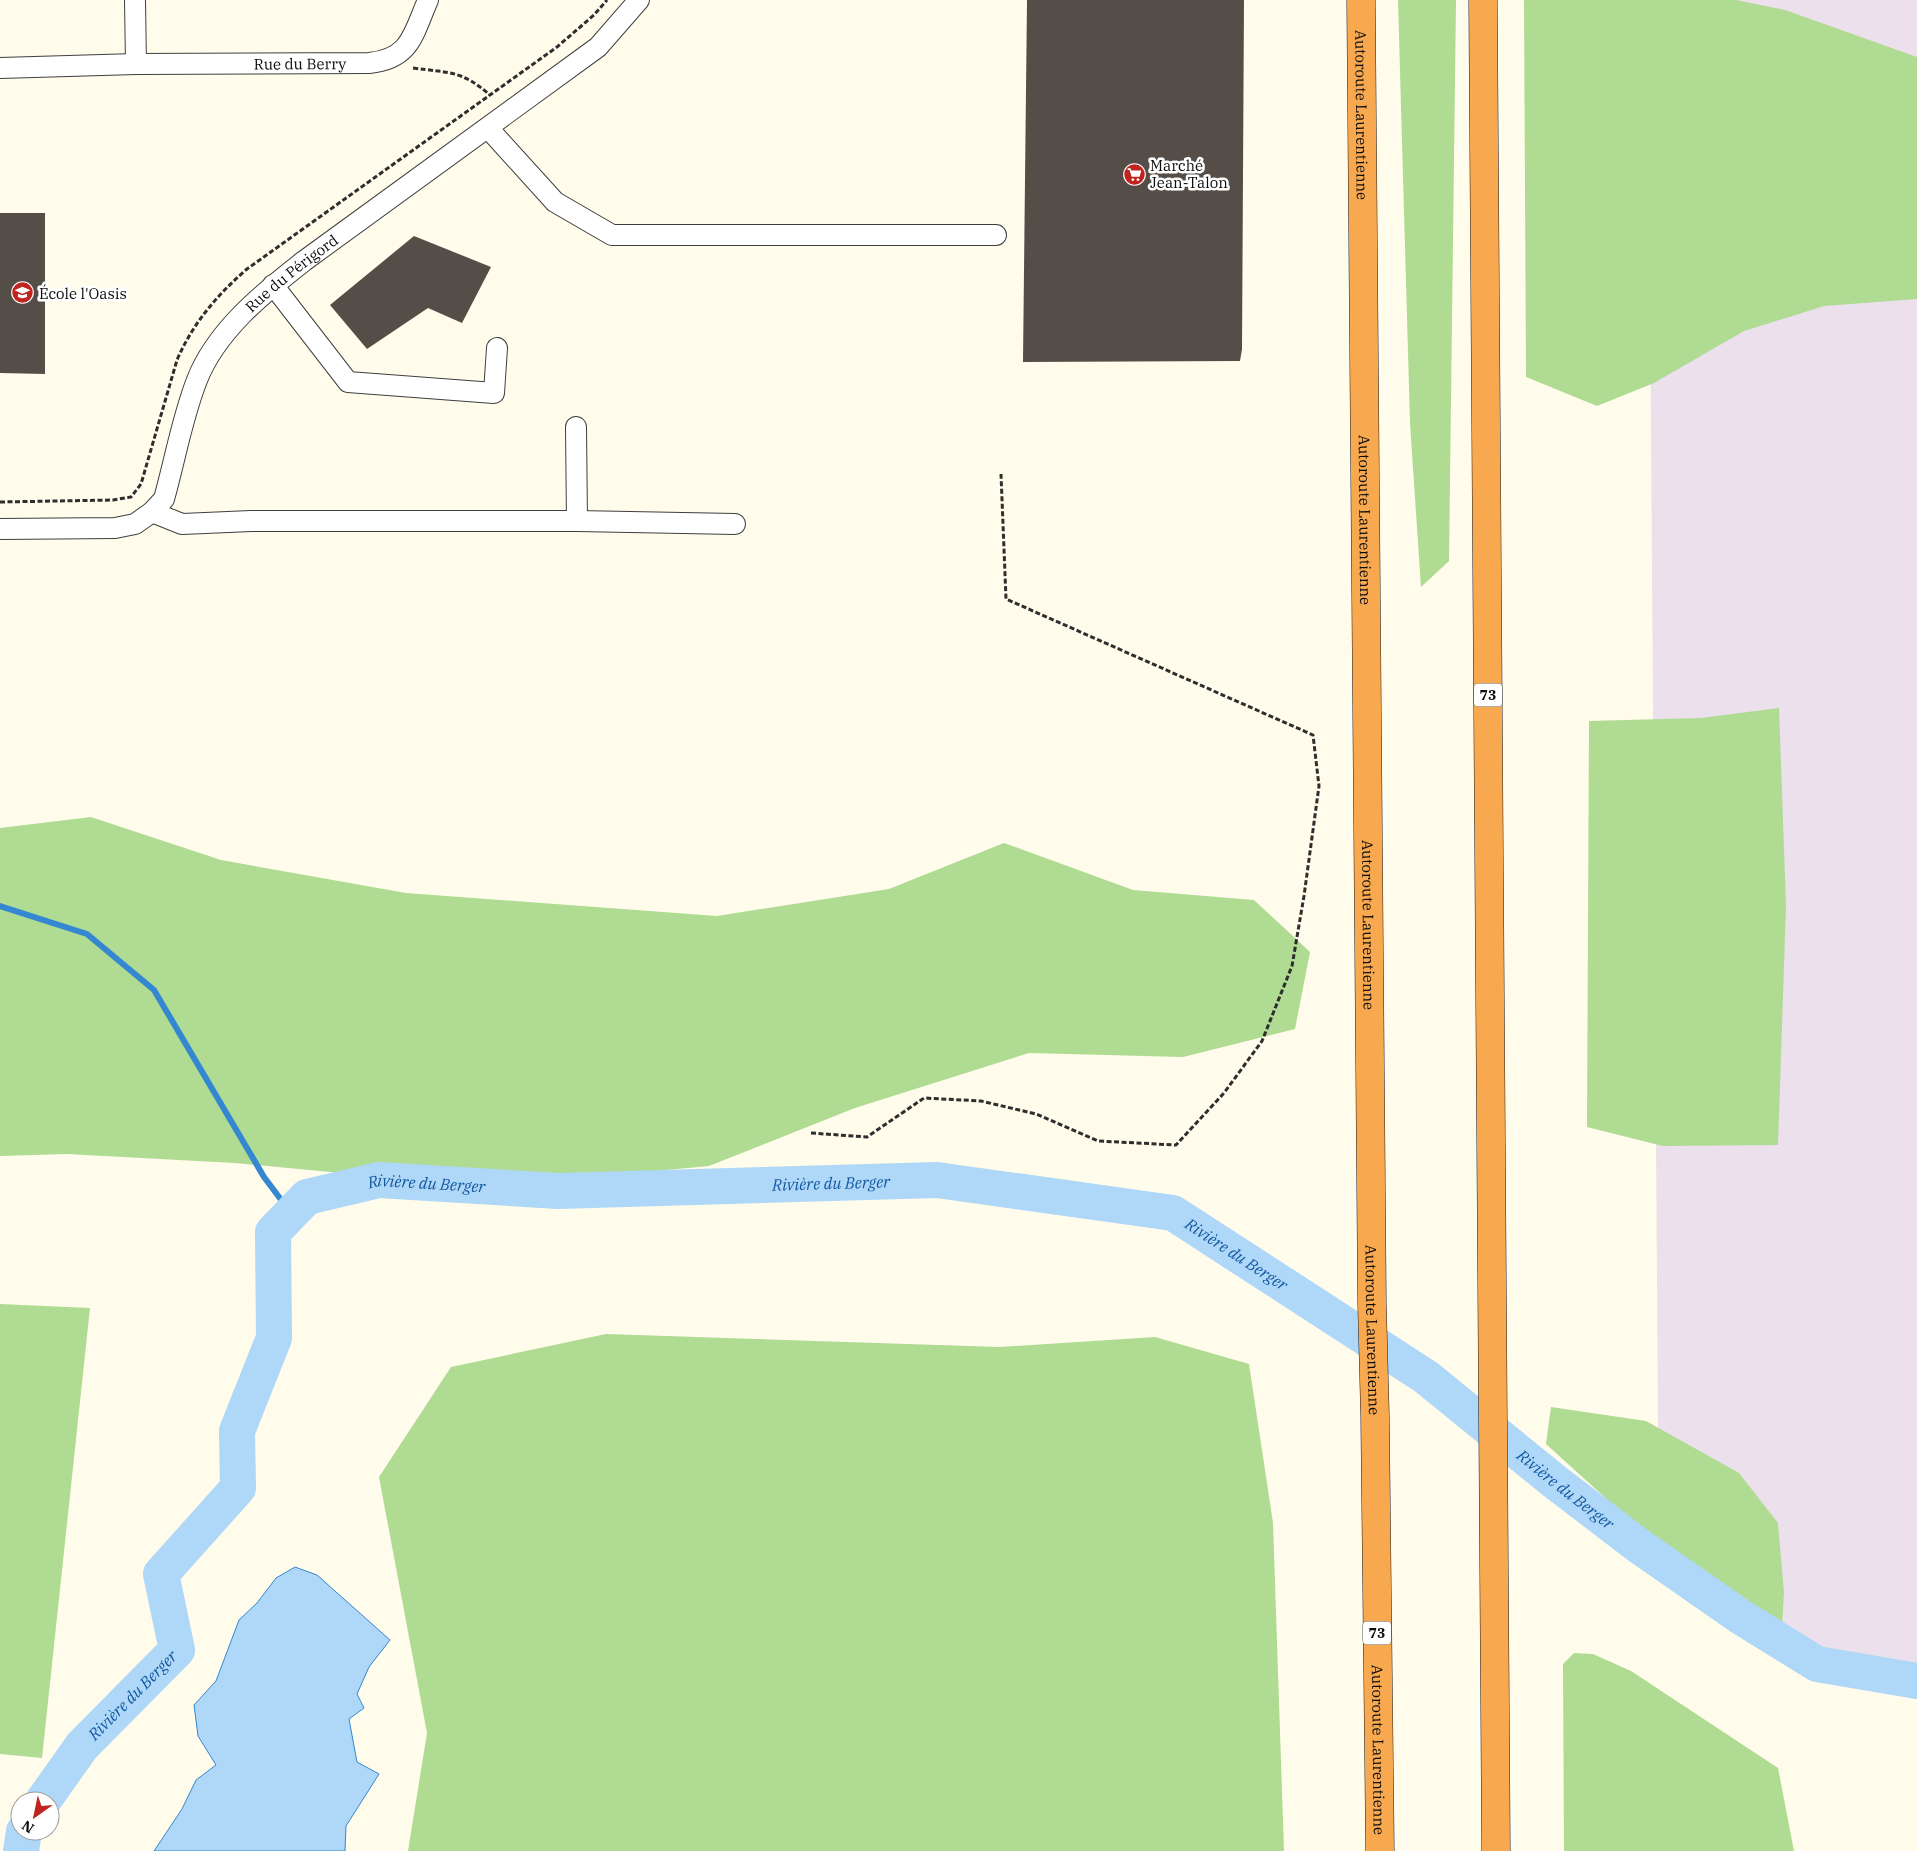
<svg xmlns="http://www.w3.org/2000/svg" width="1917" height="1851" viewBox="0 0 1917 1851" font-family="'IBM Plex Serif',serif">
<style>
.industrial{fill:#ebe0ec}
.forest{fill:#afdb93}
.water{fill:#afd7f8;stroke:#3487d0}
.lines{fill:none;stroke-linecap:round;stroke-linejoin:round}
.stream{stroke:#3487d0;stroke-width:6}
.river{stroke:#afd7f8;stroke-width:36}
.building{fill:#554e48}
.minor-casing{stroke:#3f3f3f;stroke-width:22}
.highway-casing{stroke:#1d1d1d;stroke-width:29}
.path{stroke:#2e2e2e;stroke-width:3;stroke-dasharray:5 2.5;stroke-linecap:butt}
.minor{stroke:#fff;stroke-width:20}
.highway{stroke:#f8a950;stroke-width:28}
.labels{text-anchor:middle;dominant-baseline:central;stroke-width:5;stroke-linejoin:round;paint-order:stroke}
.shield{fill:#fff;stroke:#555;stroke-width:1}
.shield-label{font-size:14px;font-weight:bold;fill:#0c0c0c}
.street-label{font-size:15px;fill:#0c0c0c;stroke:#fff}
.poi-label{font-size:15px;fill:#0c0c0c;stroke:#fff;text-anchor:start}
.water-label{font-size:16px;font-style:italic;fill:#1359a1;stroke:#fff}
</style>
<rect width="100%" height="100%" fill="#fffceb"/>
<path class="industrial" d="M1648,0H1917V1692L1791,1660L1659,1563Z"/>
<g class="forest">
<path d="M1398,0H1456L1449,561L1421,587L1410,423Z"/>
<path d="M1524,0H1736L1785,10L1917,57V299L1824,306L1744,331L1654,383L1597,406L1526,377Z"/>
<path d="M1779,708L1786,906L1778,1145L1663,1146L1587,1127L1589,721L1701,718Z"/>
<path d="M91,817L221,860L406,893L717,916L889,889L1004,843L1133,890L1254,900L1310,952L1295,1029L1183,1057L1029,1053L855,1108L709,1166L488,1187L235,1163L67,1154L0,1156V828Z"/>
<path d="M0,1304L90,1308L42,1758L0,1754Z"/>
<path d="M606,1334L999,1347L1155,1337L1249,1364L1273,1523L1284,1851H408L427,1733L379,1477L451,1367Z"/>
<path d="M1551,1407L1646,1421L1739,1473L1778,1523L1784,1592L1782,1626L1654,1542L1546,1444Z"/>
<path d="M1574,1653L1593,1654L1631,1671L1778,1768L1794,1851H1564L1563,1664Z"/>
</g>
<path class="water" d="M295,1567L317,1575L390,1640L369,1667L357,1694L364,1708L349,1719L357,1762L379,1774L346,1826L345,1851H154L182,1809L196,1780L216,1765L198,1736L194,1705L216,1681L239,1620L257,1603L276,1578Z"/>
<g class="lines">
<path class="stream" d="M0,906L87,934L154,990L264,1177L291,1213"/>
<g class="river">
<path id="s1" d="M43,1801L82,1746L177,1650L161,1574L238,1488L237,1431L274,1338L273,1232L307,1197L379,1180L558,1191L937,1180L1173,1213L1426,1377L1554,1481L1639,1546L1741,1617L1817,1664L1917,1681"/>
<path d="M21,1851L24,1831"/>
</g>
</g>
<g class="building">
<path d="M1027,0H1244L1242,349L1240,361L1023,362Z"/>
<path d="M0,213H45V374L0,373Z"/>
<path d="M414,236L491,267L462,323L428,308L367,349L330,305Z"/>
</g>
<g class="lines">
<defs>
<g id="minor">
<path d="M135,0L136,64"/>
<path id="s2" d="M0,68L136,64L369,63C411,59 413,34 428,0"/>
<path d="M488,128L555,202L612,235H996"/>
<path d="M273,285L348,382L494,393L497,348"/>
<path d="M576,427L577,521"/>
<path d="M152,512L182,524L251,521H577L735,524"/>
<path id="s3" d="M0,529L115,528L135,524L152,512L164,499C175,460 182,418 197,380C216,331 263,293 304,261L598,47L639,0"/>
</g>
<g id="highway">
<path id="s4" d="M1361,0L1372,1304L1375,1416L1380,1851"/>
<path d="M1483,0L1496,1851"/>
</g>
</defs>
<use href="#minor" class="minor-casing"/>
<use href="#highway" class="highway-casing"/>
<g class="path">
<path d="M413,68C450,73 461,70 490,95"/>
<path d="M0,502L113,500L131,497L141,484L177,360C193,323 217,295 247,269L557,47L594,15L607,0"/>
<path d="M811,1133L867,1137L924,1098L981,1101L1036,1114L1098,1141L1176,1145L1224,1093L1262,1041L1292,966L1304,896L1319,786L1313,735L1006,599L1001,474"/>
</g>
<use href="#minor" class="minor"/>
<use href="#highway" class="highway"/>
</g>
<defs>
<symbol id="supermarket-disc" viewBox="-11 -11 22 22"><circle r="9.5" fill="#bf2421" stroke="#fff"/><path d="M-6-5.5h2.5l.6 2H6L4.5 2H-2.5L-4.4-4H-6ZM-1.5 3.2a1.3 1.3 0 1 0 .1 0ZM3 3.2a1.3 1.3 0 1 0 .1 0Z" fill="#fff"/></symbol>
<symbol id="school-disc" viewBox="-11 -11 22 22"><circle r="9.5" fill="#bf2421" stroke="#fff"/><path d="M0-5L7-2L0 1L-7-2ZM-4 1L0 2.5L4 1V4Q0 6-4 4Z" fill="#fff"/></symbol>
</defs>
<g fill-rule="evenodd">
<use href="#supermarket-disc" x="1122" y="162" width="25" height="25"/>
<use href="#school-disc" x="10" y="280" width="25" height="25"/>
</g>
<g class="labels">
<g class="shield">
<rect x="1474" y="683.5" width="28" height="23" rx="4"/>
<rect x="1363" y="1621.5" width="28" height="23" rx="4"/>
</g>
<g class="shield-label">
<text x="1488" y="695">73</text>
<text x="1377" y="1633">73</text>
</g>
<g class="street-label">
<text stroke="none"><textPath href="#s2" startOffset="300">Rue du Berry</textPath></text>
<text stroke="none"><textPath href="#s4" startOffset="115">Autoroute Laurentienne</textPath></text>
<text stroke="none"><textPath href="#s3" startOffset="442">Rue du Périgord</textPath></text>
<text stroke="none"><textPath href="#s4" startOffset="520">Autoroute Laurentienne</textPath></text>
<text stroke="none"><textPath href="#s4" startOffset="925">Autoroute Laurentienne</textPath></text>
<text stroke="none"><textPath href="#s4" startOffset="1330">Autoroute Laurentienne</textPath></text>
<text stroke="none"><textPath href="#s4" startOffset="1750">Autoroute Laurentienne</textPath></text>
</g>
<g class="poi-label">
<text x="1150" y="165">Marché<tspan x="1150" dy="17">Jean-Talon</tspan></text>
<text x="39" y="293">École l'Oasis</text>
</g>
<g class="water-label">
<text stroke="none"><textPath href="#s1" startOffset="1234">Rivière du Berger</textPath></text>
<text stroke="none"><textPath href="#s1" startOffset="829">Rivière du Berger</textPath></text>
<text stroke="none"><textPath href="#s1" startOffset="1654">Rivière du Berger</textPath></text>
<text stroke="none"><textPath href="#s1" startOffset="2059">Rivière du Berger</textPath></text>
<text stroke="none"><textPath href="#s1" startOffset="139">Rivière du Berger</textPath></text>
</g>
</g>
<g transform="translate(35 1816) rotate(213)"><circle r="24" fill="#ffffff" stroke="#9e9e9e"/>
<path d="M0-4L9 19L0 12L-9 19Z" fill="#bf2421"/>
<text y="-8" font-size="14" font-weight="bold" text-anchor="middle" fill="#0c0c0c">N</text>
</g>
</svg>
